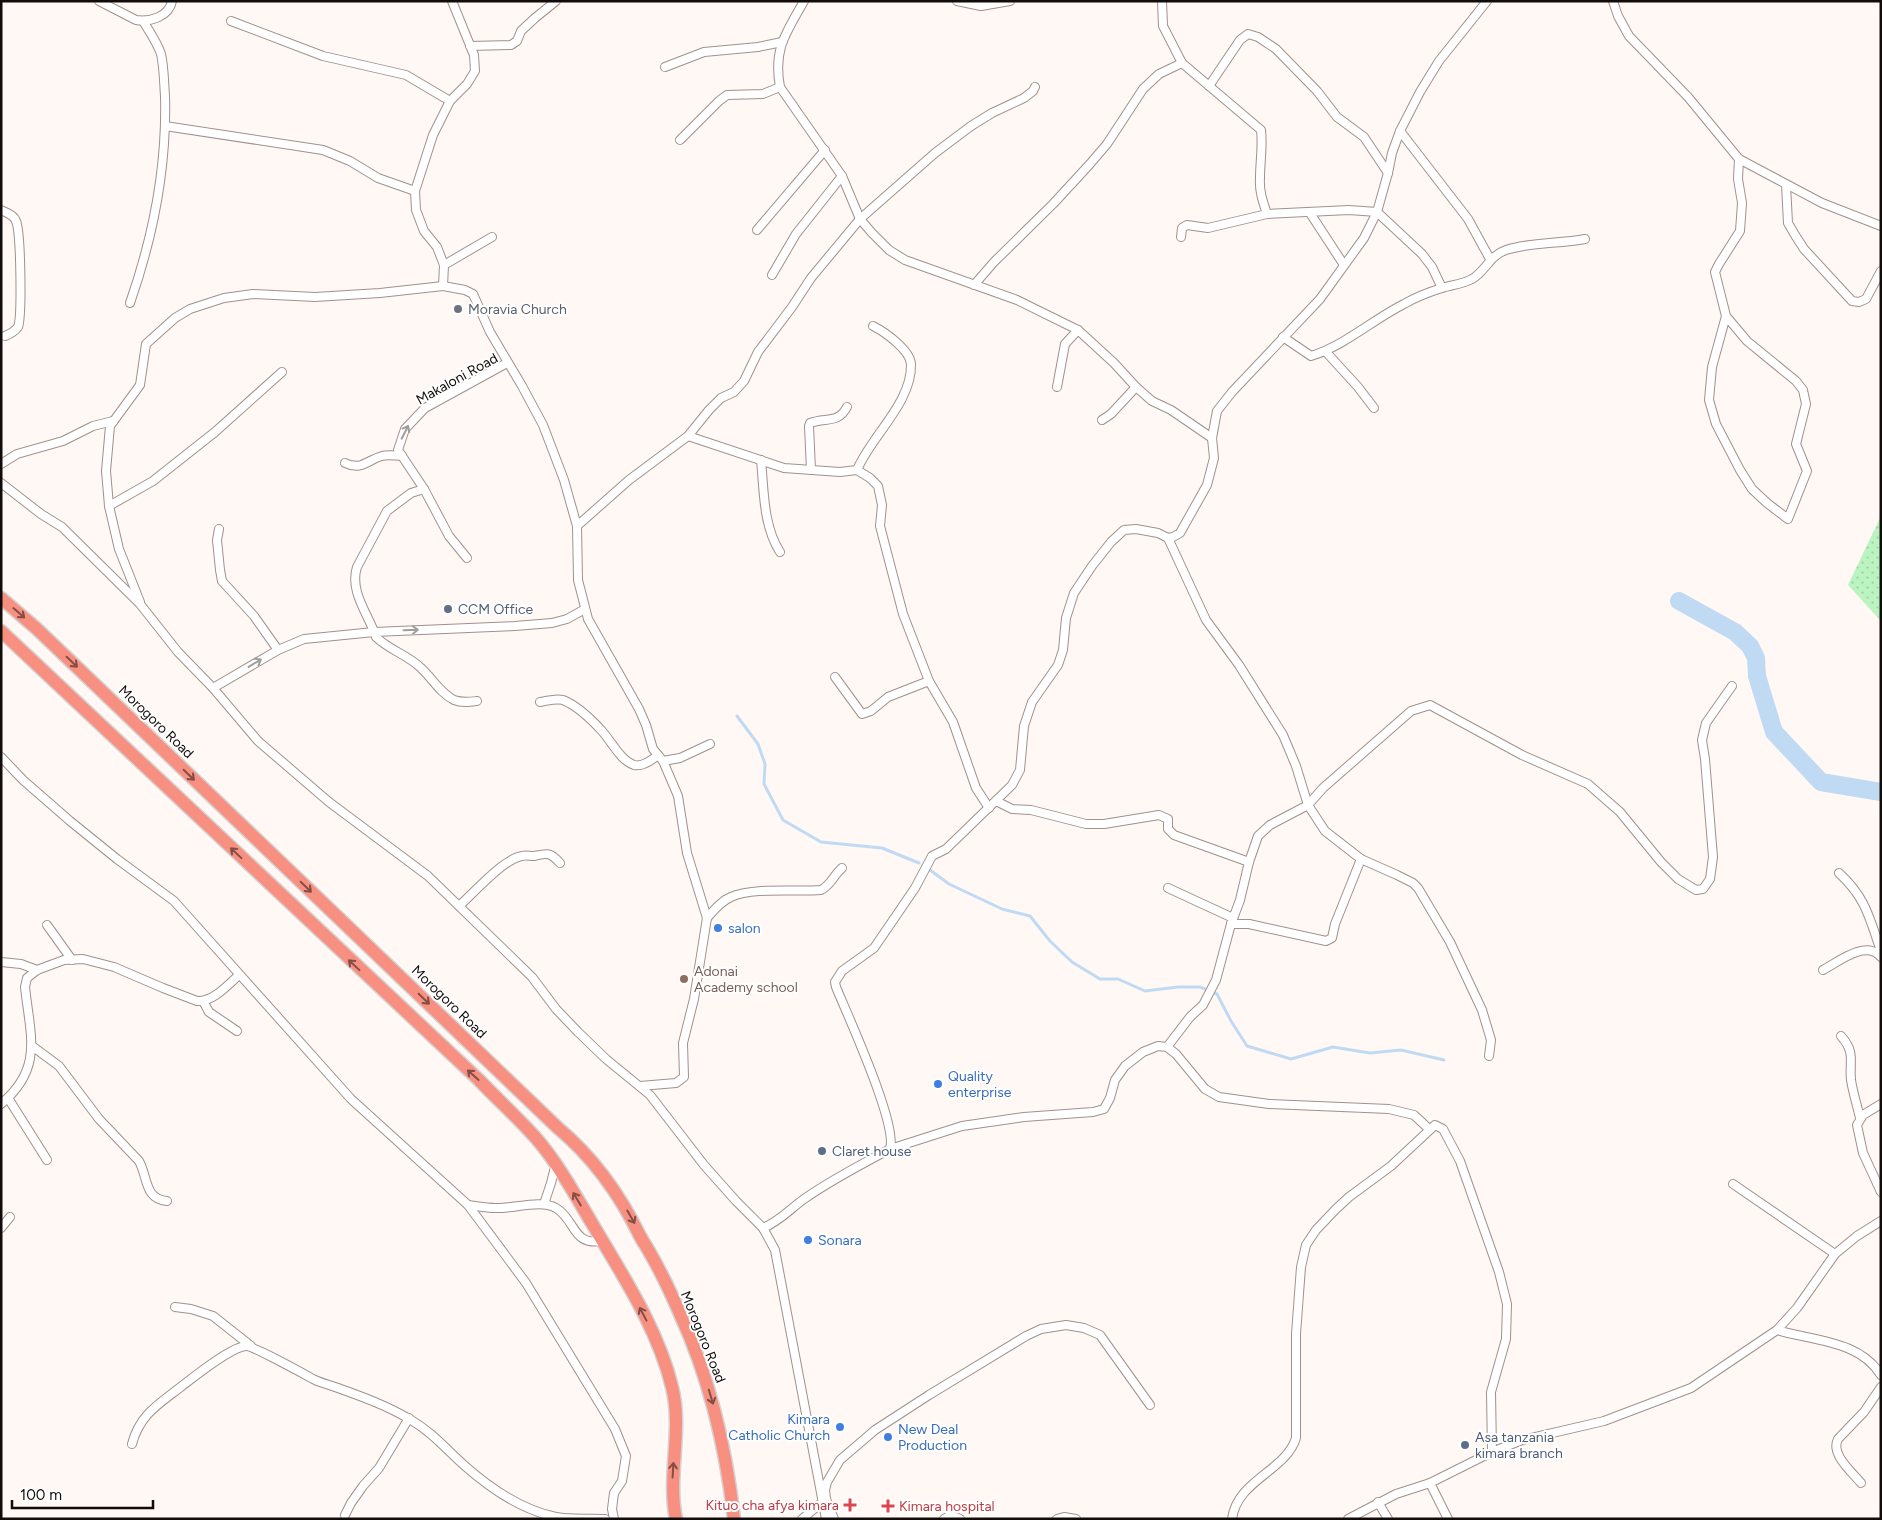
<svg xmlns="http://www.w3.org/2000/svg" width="1882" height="1520" viewBox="0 0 1882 1520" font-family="Figtree,sans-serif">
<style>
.grass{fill:url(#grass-dots)}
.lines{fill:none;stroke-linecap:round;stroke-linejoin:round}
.stream{stroke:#c0daf4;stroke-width:3}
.river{stroke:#c0daf4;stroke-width:18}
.minor-casing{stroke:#a0918b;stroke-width:10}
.trunk-casing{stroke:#d4d3d3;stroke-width:15}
.minor{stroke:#fff;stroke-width:8}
.trunk{stroke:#f89082;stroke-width:12}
.oneway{stroke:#a09e9d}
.oneway2{stroke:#844e46}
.worship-dot{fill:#6b7280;stroke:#fff;stroke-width:2}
.service-dot{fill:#5c6f8a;stroke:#fff;stroke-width:2}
.shop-dot{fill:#3f7fe0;stroke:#fff;stroke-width:2}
.education-dot{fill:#8d6e63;stroke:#fff;stroke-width:2}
.health-dot{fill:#e0444e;stroke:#fff;stroke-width:2}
.labels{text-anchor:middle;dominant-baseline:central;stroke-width:4;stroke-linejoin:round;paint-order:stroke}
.worship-label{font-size:14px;fill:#5b616d;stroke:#fff;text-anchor:start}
.street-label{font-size:14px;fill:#110c0a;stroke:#fff}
.service-label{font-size:14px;fill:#4e5e75;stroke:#fff;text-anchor:start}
.shop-label{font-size:14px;fill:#366cbe;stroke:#fff;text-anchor:start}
.education-label{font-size:14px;fill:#785e54;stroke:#fff;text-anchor:start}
.health-label{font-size:14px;fill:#be3a42;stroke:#fff;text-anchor:end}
</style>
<defs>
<pattern id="grass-dots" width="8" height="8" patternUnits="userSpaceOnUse" patternTransform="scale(1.25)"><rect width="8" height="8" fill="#bbf3c1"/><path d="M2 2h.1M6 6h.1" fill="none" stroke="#a0cfa4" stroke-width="1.8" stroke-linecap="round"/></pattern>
</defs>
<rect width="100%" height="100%" fill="#fff8f5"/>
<path class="grass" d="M1881,516V621L1848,585Z"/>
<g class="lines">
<g class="stream">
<path d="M737,716L758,744L765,764L764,784L783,820L821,842L882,848L919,863"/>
<path d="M930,870L949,884L1002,909L1030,916L1050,941L1072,962L1100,979H1118L1145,991L1178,987H1200L1217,994L1231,1021L1247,1046L1291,1059L1333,1047L1370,1053L1401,1050L1444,1060"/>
</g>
<path class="river" d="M1679,601L1735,632L1750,646L1756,658L1757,676L1774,732L1821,782L1881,792"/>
<defs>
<g id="minor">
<path d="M99,1L136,20C150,22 169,17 172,1"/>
<path d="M804,1C786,33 773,49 780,87L842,176L860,219L872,233L889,250L905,260L1017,300L1078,330L1114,363L1136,387L1152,401L1171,410L1212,438"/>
<path d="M957,1L981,6L1010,1"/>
<path d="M1162,1L1163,26L1182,63L1261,130C1263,147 1260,161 1260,178C1259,191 1263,202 1267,214"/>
<path d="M1613,1L1618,16L1629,36L1688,97L1739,159L1822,203L1881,226"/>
<path d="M231,21L323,56L406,75L450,101"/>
<path d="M470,46L511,45L517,41L521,31L535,18L556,1"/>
<path d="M665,67L704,52L758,47L782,42"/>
<path d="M1209,86L1240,40L1248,34L1258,37L1276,49L1317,91L1337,117L1364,137L1388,173"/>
<path d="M165,126L323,150L350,161L378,178L415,191"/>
<path d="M1400,131L1468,219L1490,259"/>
<path d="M680,140L719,101L727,95L763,94L780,87"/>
<path d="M1786,185L1788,223L1795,235L1804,249L1852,301L1859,302L1866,299L1881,271"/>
<path d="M1,210C7,213 14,215 16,221C21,233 22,317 18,327C15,331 10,334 5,336"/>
<path d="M1310,213L1344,265"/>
<path d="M757,230L825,150"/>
<path d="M1181,237L1182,228L1187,225L1208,228L1267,214L1349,210L1377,212L1422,254L1432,267L1442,288"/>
<path d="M444,265L492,237"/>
<path d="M772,275L796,234L842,176"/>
<path d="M974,285L994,262L1053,204L1089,165L1107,144L1143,89L1159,74L1182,63"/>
<path d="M443,286L465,290L473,294L490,332L522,386L543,425L564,480L577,526L578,580L588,619L639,709L646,725L653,749L663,761L678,796L687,853L707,918L694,999L683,1043L684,1077L676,1083L640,1086"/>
<path d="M130,303C153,237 167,166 165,96C164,83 164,67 161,54C157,42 149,31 143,21"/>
<path d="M1726,316L1747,341L1796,381L1803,390L1806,404L1796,444L1807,471L1788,519L1767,503L1752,489L1740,470L1716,424L1709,400L1712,367L1726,316L1715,272L1719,264L1740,231L1742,203L1738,179L1739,159"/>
<path d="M1283,337L1311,356C1346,345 1372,320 1404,304C1416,297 1429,292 1442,288C1452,285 1463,284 1472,279C1485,272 1490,255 1506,250C1530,242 1559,244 1585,239"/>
<path d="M1326,352L1358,387L1374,408"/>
<path d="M1057,387L1065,344L1078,330"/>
<path d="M1102,420L1111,414L1136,387"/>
<path d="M688,436L784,468L840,472L857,470L870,478L878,486L882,505L880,526L903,614L929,681L953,722L976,788L989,808"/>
<path d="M761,460C764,490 763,526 780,552"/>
<path d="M345,463C362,471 367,460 382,456C388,454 396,456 402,456"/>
<path d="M1,464L17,454L63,441L93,426L113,421"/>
<path d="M811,470L809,426L810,423C826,417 838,424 847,407"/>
<path d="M857,470C871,436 912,403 911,364C910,350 885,332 873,326"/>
<path d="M1,483L41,514L62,527L140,604L178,652L213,688L258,741L329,802L428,876L532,977L556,1009L578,1032L606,1059L650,1095L704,1165L736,1201L763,1228L775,1250L826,1519"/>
<path d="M424,489L411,493L387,511L357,567C349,592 369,615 376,637C389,650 408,655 421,668C432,678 440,693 454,700C462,703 469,702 477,701"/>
<path d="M109,506L153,481L215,432L282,372"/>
<path d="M577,526L629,480L688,436L709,410L721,398L734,392L744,381L758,352L792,307L811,278L860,219L935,153L971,126L992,113L1024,98L1033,91L1035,87"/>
<path d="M219,529L217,540L220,570L222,581L254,616L278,650"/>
<path d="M1168,538L1173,537L1180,533L1207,485L1214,458L1212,438L1217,411L1232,392L1320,299L1364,238L1377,212L1388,173L1392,153L1400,131L1420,92L1439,61L1487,1"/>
<path d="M467,558L449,536L424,489L398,450L405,429L425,408L507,363"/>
<path d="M140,602L119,549L109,506L106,471L110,426L140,385L146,344L175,318L190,309L224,298L253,294L315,297L380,293L443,286L444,265L437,247L424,231L416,210L415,191L433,135L450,101L467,84L475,71L474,55L452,1"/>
<path d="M835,677L862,714L871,711L888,697L929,681"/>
<path d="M213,688L278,650L304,639L374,632L515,626L552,623L567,619L585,609"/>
<path d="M540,702C547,701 556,698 563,700C578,706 592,720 602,731C611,741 621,761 634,765C642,767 652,760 658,755"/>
<path d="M1,757L23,780L70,821L117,859L174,901L351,1099L468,1205L526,1283L615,1429L626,1456L622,1481L614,1493L612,1509L614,1519"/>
<path d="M663,761L680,758L710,744"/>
<path d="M996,801L1012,809L1031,810L1086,824H1104L1159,815L1168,819V829L1174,835L1249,862"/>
<path d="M1839,873C1866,898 1869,917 1881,951"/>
<path d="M1168,888L1233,918"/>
<path d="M459,906C474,893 503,859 522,856C526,855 530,856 534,856C548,853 550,852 560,863"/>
<path d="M707,918C714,910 721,901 731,897C752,887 797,892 821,890C831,885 833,876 842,868"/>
<path d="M1231,924H1249L1326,941L1332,938L1335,924L1361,859"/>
<path d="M47,925L72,960"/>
<path d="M1,962L21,964L37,970"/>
<path d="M1823,970C1838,962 1866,939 1881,957"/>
<path d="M203,1001L209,1012L237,1031"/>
<path d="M1841,1036C1856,1053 1849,1061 1851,1080C1853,1093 1857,1105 1860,1118"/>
<path d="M32,1046L59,1066L99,1119L139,1161C148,1177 144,1199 167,1201"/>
<path d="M1167,1047L1190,1017L1203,1005L1216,980L1231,924L1240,900L1249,862L1258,836L1270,825L1308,805L1323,788L1411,711L1430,705L1522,755L1588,784L1620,812L1661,862L1678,879L1696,890L1703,889L1710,879L1713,857L1705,759L1702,740L1706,723L1732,686"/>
<path d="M8,1098L47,1160"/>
<path d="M1,1104C44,1068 30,1035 25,987L27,978L37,970L64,960L83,959L114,967L163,988L197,1001C213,1002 228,985 239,975"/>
<path d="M1881,1104L1863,1115L1857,1125L1863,1153L1881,1192"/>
<path d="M890,1149L962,1126L1024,1117L1093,1112L1104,1109L1110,1098L1115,1080L1125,1066L1143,1052L1158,1046L1167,1047L1176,1054L1205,1089L1219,1097L1269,1104L1389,1109L1414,1115L1429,1129"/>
<path d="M1733,1184L1835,1254"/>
<path d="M544,1204L551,1183L556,1163"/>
<path d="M468,1205C477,1206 486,1208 495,1208C513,1209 541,1199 556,1208C576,1220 572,1246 602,1241"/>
<path d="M1,1228L10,1217"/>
<path d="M763,1228C780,1221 790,1209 804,1199C831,1180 860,1165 890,1149C898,1125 848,1016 836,987L835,982L842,971L874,948L915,888L932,856L946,849L1012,785L1020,770L1024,726L1032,702L1058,665L1063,650L1066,618L1074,593L1092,566L1111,542L1124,530L1136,529L1158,533L1168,538L1206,620L1239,665L1283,735L1296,766L1308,805L1325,831L1361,859L1397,875L1413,883L1418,888L1450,942L1482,1010L1491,1040L1489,1056"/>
<path d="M175,1307L191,1309L213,1316L251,1346"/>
<path d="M1777,1330C1813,1341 1859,1340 1881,1375"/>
<path d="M132,1444C140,1414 159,1404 182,1386C195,1376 231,1347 246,1346C251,1345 304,1374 313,1379C321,1383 330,1385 338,1388C363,1397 388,1406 411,1420C432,1432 447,1450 465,1466C491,1489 522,1510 556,1517C572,1520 590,1518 605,1519"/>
<path d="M1430,1483L1448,1519"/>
<path d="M1861,1483C1852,1472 1830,1454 1838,1439L1864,1412L1881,1387"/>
<path d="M1378,1502L1388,1519"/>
<path d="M345,1515L351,1503L363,1486L379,1468L409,1418"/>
<path d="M802,1519L826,1499"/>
<path d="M834,1519L826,1499L825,1490L827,1482L840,1460L875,1430L929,1395L1026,1336L1041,1329L1066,1325L1084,1328L1100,1335L1150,1405"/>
<path d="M944,1519L951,1515L960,1519"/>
<path d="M1057,1519L1064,1517L1076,1519"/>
<path d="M1232,1519C1237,1480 1286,1471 1296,1438V1334L1301,1267L1306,1245L1316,1230L1336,1209L1349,1197L1391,1166L1435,1125L1443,1129L1460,1161L1499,1272L1507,1304L1506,1339L1491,1392L1492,1452"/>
<path d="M1348,1519L1396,1494L1430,1483L1492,1452L1522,1440L1604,1421L1691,1388L1777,1330L1797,1308L1835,1254L1857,1236L1881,1221"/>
</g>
<g id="trunk">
<path d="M1,598L37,629L558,1128C594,1158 620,1195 640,1236C643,1242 647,1247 650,1253C661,1272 671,1293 680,1314C710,1379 726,1448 734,1519"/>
<path d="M1,631L479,1080C497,1099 517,1117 535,1137C558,1163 575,1195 593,1225C623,1276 658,1329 672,1387C683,1430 667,1475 676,1519"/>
</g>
</defs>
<use href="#minor" class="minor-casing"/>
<use href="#trunk" class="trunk-casing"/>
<use href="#minor" class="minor"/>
<use href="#trunk" class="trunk"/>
</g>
<defs><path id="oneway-shaft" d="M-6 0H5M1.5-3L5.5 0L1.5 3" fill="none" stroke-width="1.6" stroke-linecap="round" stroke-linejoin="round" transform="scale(1.25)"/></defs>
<g class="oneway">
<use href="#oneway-shaft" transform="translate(405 432) rotate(-63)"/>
<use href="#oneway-shaft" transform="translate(411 630) rotate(-2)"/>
<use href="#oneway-shaft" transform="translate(255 663) rotate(-31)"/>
</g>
<g class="oneway2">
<use href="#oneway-shaft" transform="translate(19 613) rotate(41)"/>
<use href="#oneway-shaft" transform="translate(72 662) rotate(44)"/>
<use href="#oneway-shaft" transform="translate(189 775) rotate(44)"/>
<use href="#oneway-shaft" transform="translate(236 853) rotate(-137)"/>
<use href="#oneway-shaft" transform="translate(306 887) rotate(44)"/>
<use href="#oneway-shaft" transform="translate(354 965) rotate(-137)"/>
<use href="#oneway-shaft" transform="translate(424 999) rotate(44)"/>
<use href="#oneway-shaft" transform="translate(473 1075) rotate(-138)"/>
<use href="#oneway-shaft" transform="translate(577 1199) rotate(-121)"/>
<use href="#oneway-shaft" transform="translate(631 1217) rotate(60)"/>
<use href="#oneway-shaft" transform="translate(643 1314) rotate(-118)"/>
<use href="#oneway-shaft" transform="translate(711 1397) rotate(73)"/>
<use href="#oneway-shaft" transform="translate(673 1470) rotate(-87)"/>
</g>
<circle class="worship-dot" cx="458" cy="309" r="5"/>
<g class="service-dot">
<circle cx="448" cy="609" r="5"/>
<circle cx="822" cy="1151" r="5"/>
<circle cx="1465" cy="1445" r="5"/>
</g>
<g class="shop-dot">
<circle cx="718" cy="928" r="5"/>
<circle cx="938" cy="1084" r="5"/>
<circle cx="808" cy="1240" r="5"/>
<circle cx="840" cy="1427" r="5"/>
<circle cx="888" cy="1437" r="5"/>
</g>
<circle class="education-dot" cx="684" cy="979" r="5"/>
<g class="health-dot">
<path d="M847.5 1497.5h5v5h5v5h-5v5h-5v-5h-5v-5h5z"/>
<path d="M885.5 1498.5h5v5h5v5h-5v5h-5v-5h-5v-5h5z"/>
</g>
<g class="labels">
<g class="worship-label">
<text x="468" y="309">Moravia Church</text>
</g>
<g class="street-label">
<text transform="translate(457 379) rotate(-29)">Makaloni Road</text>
<text transform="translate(156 722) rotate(44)">Morogoro Road</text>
<text transform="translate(449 1002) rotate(44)">Morogoro Road</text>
<text transform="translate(703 1337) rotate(68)">Morogoro Road</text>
</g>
<g class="service-label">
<text x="458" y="609">CCM Office</text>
<text x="832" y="1151">Claret house</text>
<text x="1475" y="1437">Asa tanzania<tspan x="1475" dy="16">kimara branch</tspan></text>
</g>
<g class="shop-label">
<text x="728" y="928">salon</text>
<text x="948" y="1076">Quality<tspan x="948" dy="16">enterprise</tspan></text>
<text x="818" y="1240">Sonara</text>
<text x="830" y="1419" text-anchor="end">Kimara<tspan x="830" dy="16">Catholic Church</tspan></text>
<text x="898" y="1429">New Deal<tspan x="898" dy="16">Production</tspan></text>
</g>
<g class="education-label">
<text x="694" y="971">Adonai<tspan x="694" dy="16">Academy school</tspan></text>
</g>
<g class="health-label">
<text x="839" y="1505">Kituo cha afya kimara</text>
<text x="899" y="1506" text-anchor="start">Kimara hospital</text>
</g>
</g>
<rect width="1882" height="1520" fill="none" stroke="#110c0a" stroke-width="5"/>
<path d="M12 1500v8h141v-8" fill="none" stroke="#110c0a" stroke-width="2.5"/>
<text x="20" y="1500" font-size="15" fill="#110c0a" stroke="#ffffff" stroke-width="4" paint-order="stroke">100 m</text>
</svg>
